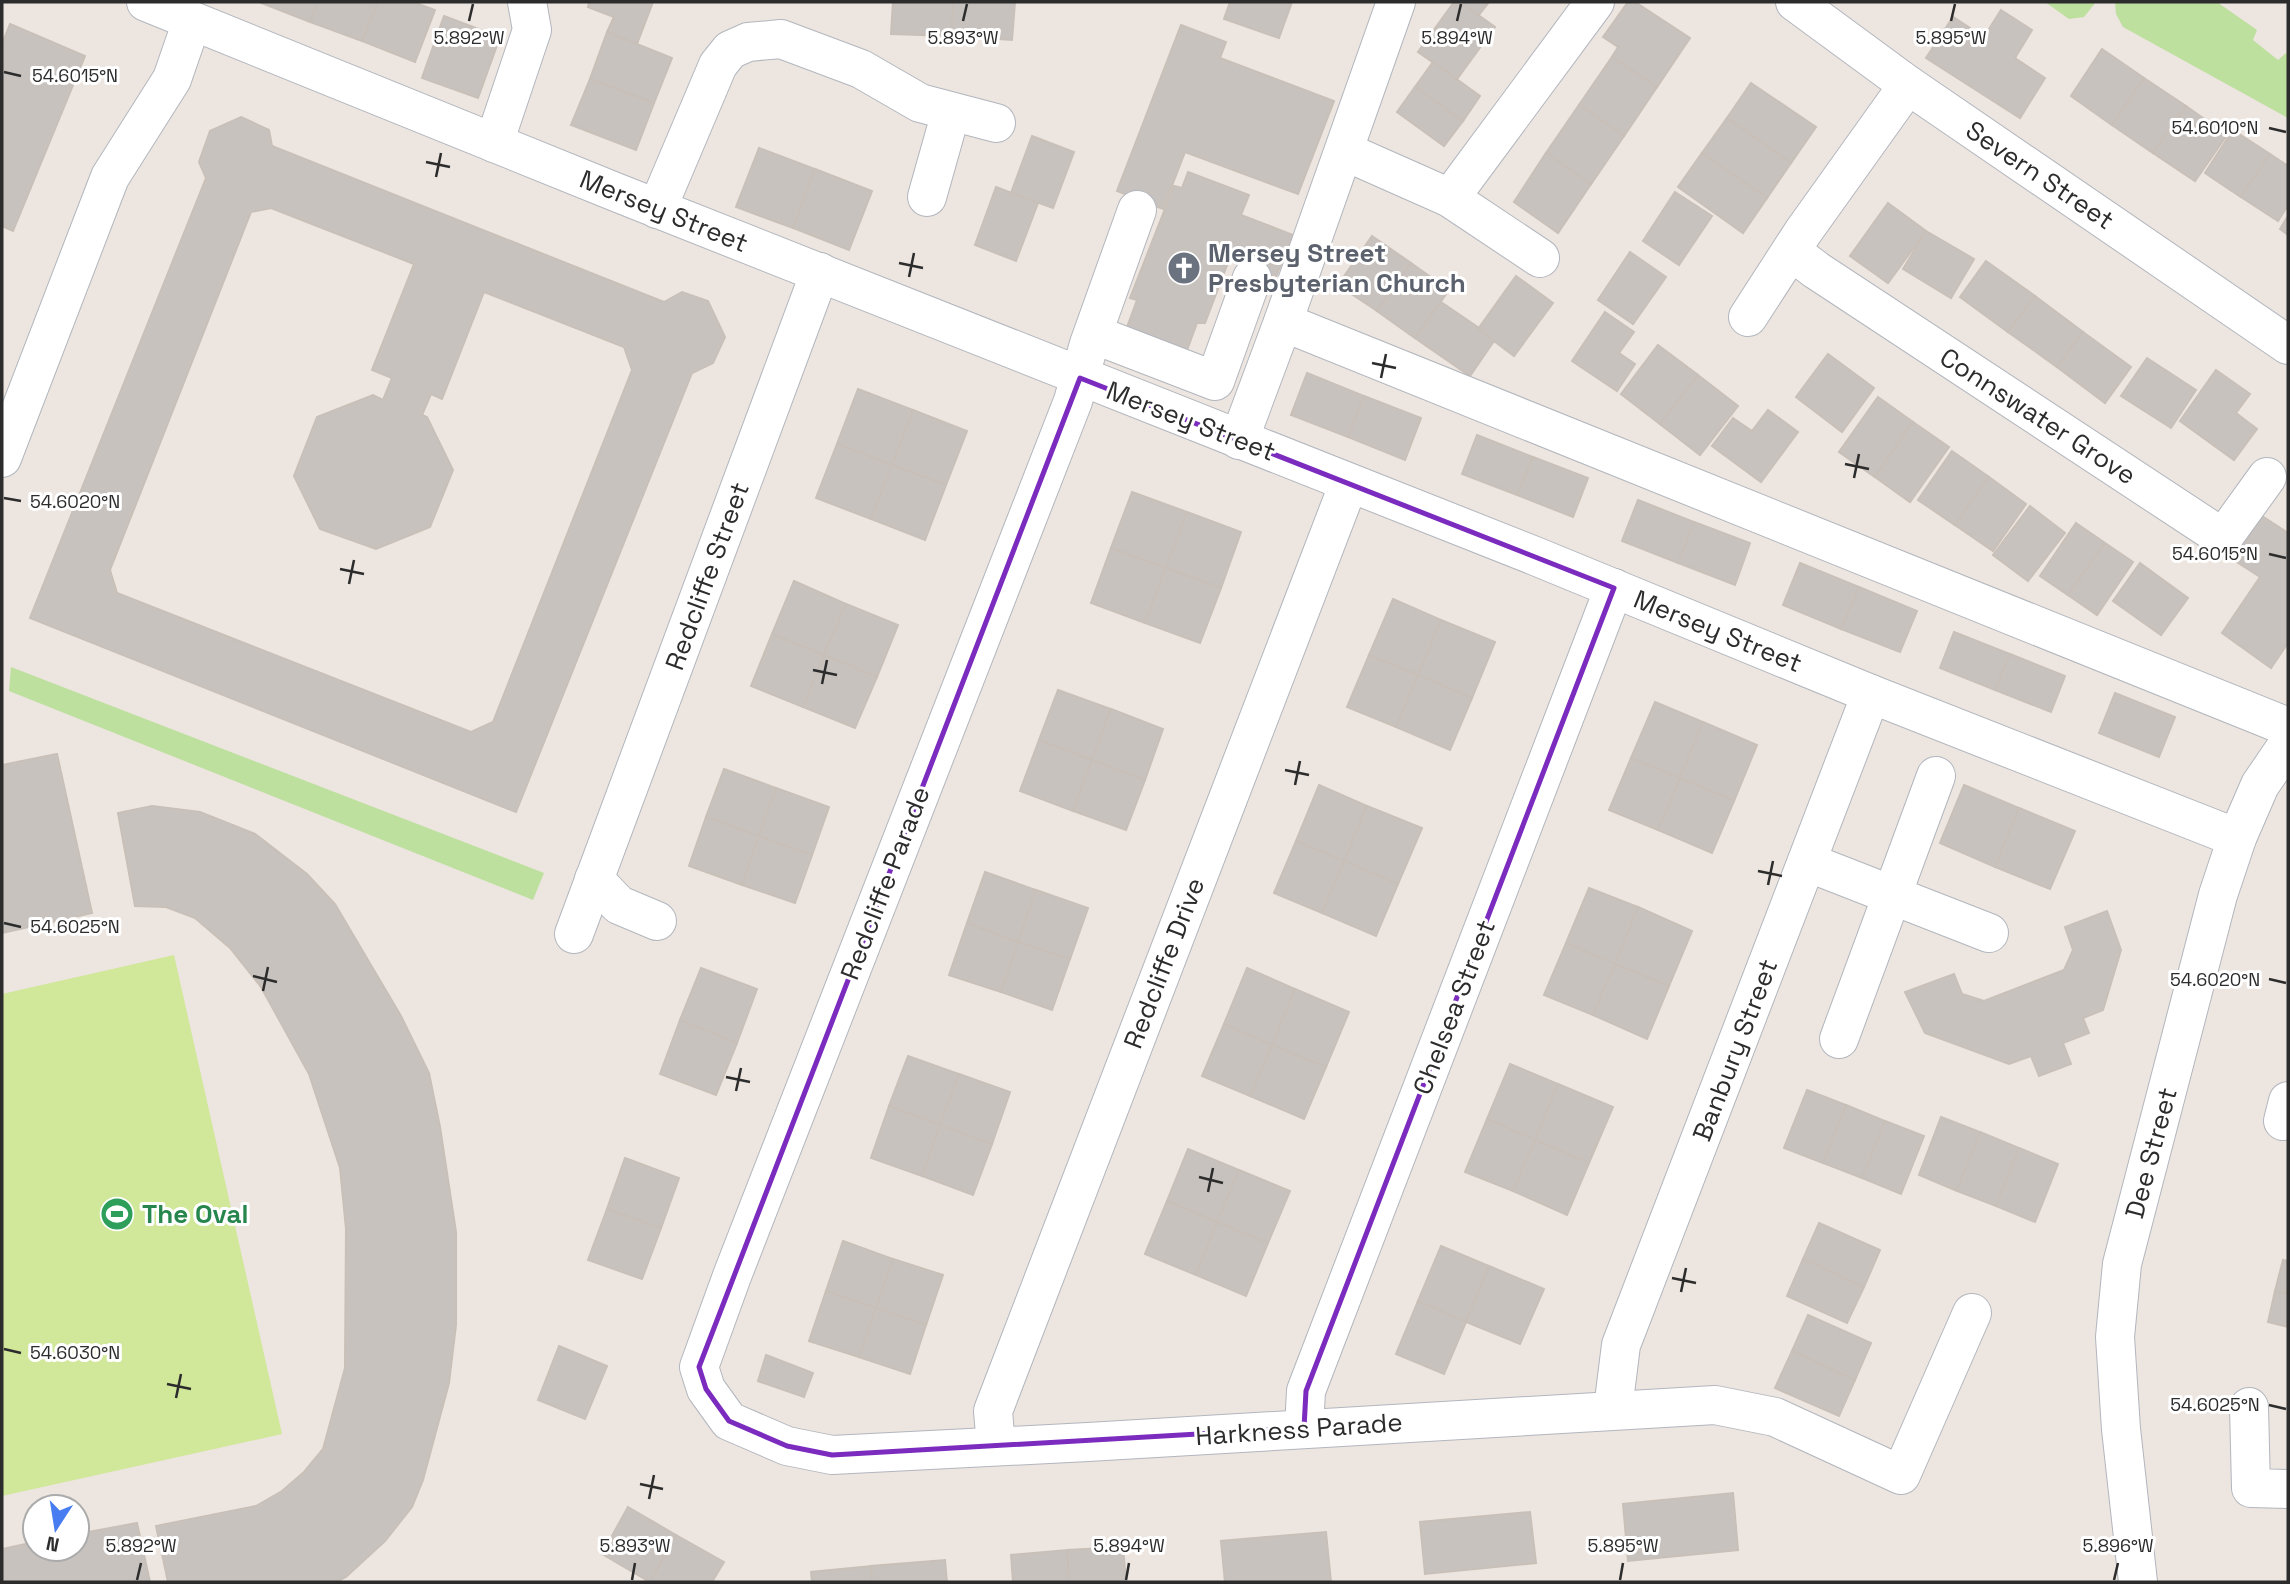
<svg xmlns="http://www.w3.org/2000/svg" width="2290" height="1584" viewBox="0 0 2290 1584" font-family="'Space Grotesk',sans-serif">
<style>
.green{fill:#bde09e}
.pitch{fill:#d1e79a}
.building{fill:#c8c2be;stroke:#c8c0b8;stroke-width:2;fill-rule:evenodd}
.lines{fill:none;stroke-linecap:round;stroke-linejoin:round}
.minor-casing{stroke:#b2b6be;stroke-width:40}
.minor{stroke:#fff;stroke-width:38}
.marked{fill:none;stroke:#7b2cbf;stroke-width:5;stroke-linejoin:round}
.ticks{fill:none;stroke:#2c2c2c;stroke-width:2.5}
.labels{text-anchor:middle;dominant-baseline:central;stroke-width:6;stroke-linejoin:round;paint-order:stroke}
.street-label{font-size:26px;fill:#2c2c2c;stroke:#fff}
.worship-label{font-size:26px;font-weight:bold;fill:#5b616d;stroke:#fff;text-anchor:start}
.leisure-label{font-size:26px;font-weight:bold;fill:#27864d;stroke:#fff;text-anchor:start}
.ticks-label{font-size:18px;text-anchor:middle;fill:#2c2c2c;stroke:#fff;stroke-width:6;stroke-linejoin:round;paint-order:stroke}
</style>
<rect width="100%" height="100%" fill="#ede5df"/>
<g class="green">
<path d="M2045,2H2096L2084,17L2069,19Z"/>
<path d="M2115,2H2217L2257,30L2253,40L2278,60L2286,53L2288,55V118L2123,27L2116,14Z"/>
<path d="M11,667L544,873L533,900L9,691Z"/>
</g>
<path class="pitch" d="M174,955L282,1434L2,1496V994Z"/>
<g class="building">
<path d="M259,2H318L310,22Z"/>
<path d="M318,2H378L362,41L310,22Z"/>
<path d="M378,2H413L435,10L415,62L362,41Z"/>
<path d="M589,2H653L637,44L607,32L614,17L588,7Z"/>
<path d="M893,2H953L952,36L891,34Z"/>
<path d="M953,2H1015L1012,40L952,36Z"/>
<path d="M1230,2H1292L1279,38L1224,19Z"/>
<path d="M1454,2H1460L1495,27L1457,79L1418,52Z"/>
<path d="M1460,2H1489L1479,15Z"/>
<path d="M1628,2H1635L1690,38L1657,87L1612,57L1618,47L1603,37Z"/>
<path d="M2001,10L2032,30L2015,58L2045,78L2020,118L1926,58L1953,17L1984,37Z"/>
<path d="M444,16L500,37L478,98L422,78Z"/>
<path d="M10,24L85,56L13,231L2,226V44Z"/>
<path d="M1181,25L1226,42L1220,58L1334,101L1298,194L1185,152L1163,209L1117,191Z"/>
<path d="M607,32L672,58L654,103L590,79Z"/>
<path d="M2102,49L2144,78L2112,125L2071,96Z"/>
<path d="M1612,57L1657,87L1624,136L1579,105Z"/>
<path d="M1433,62L1480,96L1463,121L1415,87Z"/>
<path d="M2144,78L2186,106L2153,153L2112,125Z"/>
<path d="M590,79L654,103L636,150L571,125Z"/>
<path d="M1751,83L1816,127L1791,163L1727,118Z"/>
<path d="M1415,87L1463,121L1444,146L1397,112Z"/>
<path d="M1579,105L1624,136L1591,184L1546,153Z"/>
<path d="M2186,106L2227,135L2195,181L2153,153Z"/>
<path d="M241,117L269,130L272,146L664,302L682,292L708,301L725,337L713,363L692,373L516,812L30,618L206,178L199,162L210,131ZM271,208L414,264L372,370L392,378L383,400L373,395L317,417L294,476L320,529L376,549L430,527L453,470L427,417L422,415L431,394L442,399L484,292L624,347L632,370L493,722L471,732L117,593L110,570L251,212Z"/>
<path d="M1727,118L1791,163L1767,198L1702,153Z"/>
<path d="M2233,130L2270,154L2241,197L2205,173Z"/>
<path d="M1032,136L1074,152L1053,208L1011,193Z"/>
<path d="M759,148L815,169L793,228L736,207Z"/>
<path d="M1546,153L1591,184L1558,233L1514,202Z"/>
<path d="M1702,153L1767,198L1743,233L1678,187Z"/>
<path d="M2270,154L2288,166V205L2278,221L2241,197Z"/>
<path d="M815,169L872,191L849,250L793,228Z"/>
<path d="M1188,172L1249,195L1241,215L1293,235L1276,277L1229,260L1205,323H1197L1186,353L1126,330L1137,300L1130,298L1174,186L1182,188Z"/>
<path d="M996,187L1038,203L1016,261L975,245Z"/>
<path d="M1675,192L1712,216L1679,265L1643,241Z"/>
<path d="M1888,203L1926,231L1888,283L1850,256Z"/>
<path d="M2288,216V235L2280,229Z"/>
<path d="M1926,231L1974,259L1951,298L1903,269Z"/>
<path d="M1372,236L1411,263L1377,311L1338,285Z"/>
<path d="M1630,252L1666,277L1633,324L1598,300Z"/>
<path d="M1986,261L2035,296L2008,332L1960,297Z"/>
<path d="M1411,263L1449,290L1415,338L1377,311Z"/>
<path d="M1516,276L1553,303L1514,356L1478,329Z"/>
<path d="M2035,296L2083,332L2057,367L2008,332Z"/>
<path d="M1441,302L1479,328L1478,329L1494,341L1470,376L1415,338Z"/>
<path d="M1605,312L1634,332L1619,353L1635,364L1617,391L1572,361Z"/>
<path d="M2083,332L2131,367L2105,403L2057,367Z"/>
<path d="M1658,345L1698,375L1660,424L1621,394Z"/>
<path d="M1828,354L1874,388L1842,432L1796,397Z"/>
<path d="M2147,358L2196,390L2171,428L2121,396Z"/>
<path d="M2216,370L2250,394L2236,413L2257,429L2234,460L2180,421Z"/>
<path d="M1307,373L1364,396L1348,437L1291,415Z"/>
<path d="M1698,375L1738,406L1700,455L1660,424Z"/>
<path d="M858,389L913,410L892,465L837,444Z"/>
<path d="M1364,396L1421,418L1405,460L1348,437Z"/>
<path d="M1878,397L1913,422L1875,477L1839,452Z"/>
<path d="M913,410L967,431L946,485L892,465Z"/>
<path d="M1768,410L1798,432L1761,482L1712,446L1733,418L1752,431Z"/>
<path d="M1913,422L1949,447L1910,502L1875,477Z"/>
<path d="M1477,435L1533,457L1517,495L1462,474Z"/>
<path d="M837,444L892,465L871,519L816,498Z"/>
<path d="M1952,451L1989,477L1955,525L1918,500Z"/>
<path d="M1533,457L1588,478L1573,517L1517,495Z"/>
<path d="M892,465L946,485L925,540L871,519Z"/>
<path d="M1989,477L2026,504L1993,551L1955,525Z"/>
<path d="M1132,492L1187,512L1166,568L1111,548Z"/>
<path d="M1638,500L1694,522L1678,563L1622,541Z"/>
<path d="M2030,506L2065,533L2028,581L1993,555Z"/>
<path d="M1187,512L1241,532L1221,588L1166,568Z"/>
<path d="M2262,516L2288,533V643L2271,668L2222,633L2260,577L2232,559Z"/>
<path d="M1694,522L1750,543L1735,585L1678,563Z"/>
<path d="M2076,523L2105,543L2068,595L2040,576Z"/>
<path d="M2105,543L2133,562L2097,615L2068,595Z"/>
<path d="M1111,548L1166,568L1145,623L1091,603Z"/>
<path d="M1800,563L1859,587L1841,629L1783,605Z"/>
<path d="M2140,563L2188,598L2161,635L2113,601Z"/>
<path d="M1166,568L1221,588L1200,643L1145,623Z"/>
<path d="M794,581L846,604L824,655L772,634Z"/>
<path d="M1859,587L1917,611L1900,652L1841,629Z"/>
<path d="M1393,599L1441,620L1418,675L1369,655Z"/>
<path d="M846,604L898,625L877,677L824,655Z"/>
<path d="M1441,620L1495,642L1472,698L1418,675Z"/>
<path d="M1954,632L2010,654L1995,690L1940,668Z"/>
<path d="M772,634L824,655L803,707L751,686Z"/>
<path d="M2010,654L2065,676L2051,712L1995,690Z"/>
<path d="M824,655L877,677L855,728L803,707Z"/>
<path d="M1369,655L1418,675L1396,727L1347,707Z"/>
<path d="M1418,675L1472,698L1450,750L1396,727Z"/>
<path d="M1058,690L1111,709L1092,760L1039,740Z"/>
<path d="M2115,693L2175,717L2159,757L2099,733Z"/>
<path d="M1655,702L1703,722L1680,778L1631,758Z"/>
<path d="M1111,709L1163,729L1145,780L1092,760Z"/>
<path d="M1703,722L1757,745L1734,801L1680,778Z"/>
<path d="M1039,740L1092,760L1073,811L1020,791Z"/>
<path d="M57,754L92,913L2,933V765Z"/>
<path d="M1631,758L1680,778L1658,830L1609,810Z"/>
<path d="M1092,760L1145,780L1126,830L1073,811Z"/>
<path d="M724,769L776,788L759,836L706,817Z"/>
<path d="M1680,778L1734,801L1712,853L1658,830Z"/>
<path d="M1319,785L1367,806L1344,861L1296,841Z"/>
<path d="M1964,785L2019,808L1995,867L1940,843Z"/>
<path d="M776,788L829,807L812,855L759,836Z"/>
<path d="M152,806L200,812L255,834L307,874L335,904L401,1016L429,1073L440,1127L456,1232V1325L449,1383L423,1480L412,1507L385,1541L346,1577L336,1582H168L156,1526L256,1506L282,1491L304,1472L323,1449L345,1368L346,1229L340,1168L309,1074L261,987L230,948L195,918L166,907L135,906L118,813Z"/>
<path d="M1367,806L1422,828L1398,884L1344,861Z"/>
<path d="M2019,808L2075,831L2050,889L1995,867Z"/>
<path d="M706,817L759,836L742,885L689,866Z"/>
<path d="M759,836L812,855L795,903L742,885Z"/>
<path d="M1296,841L1344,861L1322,913L1274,893Z"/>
<path d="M1344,861L1398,884L1376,936L1322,913Z"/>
<path d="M985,872L1036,890L1018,942L967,923Z"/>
<path d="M1589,888L1638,907L1615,964L1566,943Z"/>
<path d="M1036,890L1088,908L1070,959L1018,942Z"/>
<path d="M1638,907L1692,931L1669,986L1615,964Z"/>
<path d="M2107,911L2121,950L2103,1010L2083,1018L2089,1033L2063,1043L2071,1064L2039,1076L2031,1056L2009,1064L1925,1033L1905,992L1954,974L1962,994L1984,1001L2064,970L2073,950L2065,927Z"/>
<path d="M967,923L1018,942L1001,992L949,975Z"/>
<path d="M1018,942L1070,959L1052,1010L1001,992Z"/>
<path d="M1566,943L1615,964L1593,1015L1544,995Z"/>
<path d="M1615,964L1669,986L1647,1039L1593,1015Z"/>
<path d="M701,968L757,989L737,1043L680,1020Z"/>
<path d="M1247,968L1295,989L1272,1045L1224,1024Z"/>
<path d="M1295,989L1349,1012L1326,1067L1272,1045Z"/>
<path d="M680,1020L737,1043L716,1095L660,1074Z"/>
<path d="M1224,1024L1272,1045L1250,1096L1202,1076Z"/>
<path d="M1272,1045L1326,1067L1304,1119L1250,1096Z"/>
<path d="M908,1056L959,1074L940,1125L889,1106Z"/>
<path d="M1510,1064L1558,1084L1535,1140L1487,1119Z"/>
<path d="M959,1074L1010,1092L992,1144L940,1125Z"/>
<path d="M1558,1084L1613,1107L1589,1163L1535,1140Z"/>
<path d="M1807,1090L1846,1105L1823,1163L1784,1148Z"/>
<path d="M1846,1105L1885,1121L1862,1178L1823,1163Z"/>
<path d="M889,1106L940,1125L922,1176L871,1158Z"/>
<path d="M1941,1117L1980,1132L1957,1191L1919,1175Z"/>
<path d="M1487,1119L1535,1140L1513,1191L1465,1172Z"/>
<path d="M1885,1121L1924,1136L1901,1194L1862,1178Z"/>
<path d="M940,1125L992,1144L973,1195L922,1176Z"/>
<path d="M1980,1132L2019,1148L1996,1206L1957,1191Z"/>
<path d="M1535,1140L1589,1163L1567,1215L1513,1191Z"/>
<path d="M2019,1148L2058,1164L2035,1222L1996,1206Z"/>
<path d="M1188,1149L1239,1170L1217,1222L1167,1201Z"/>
<path d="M625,1158L679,1178L661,1228L607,1209Z"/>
<path d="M1239,1170L1290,1191L1268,1243L1217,1222Z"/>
<path d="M1167,1201L1217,1222L1196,1275L1145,1254Z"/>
<path d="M607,1209L661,1228L642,1279L588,1260Z"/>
<path d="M1217,1222L1268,1243L1246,1296L1196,1275Z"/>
<path d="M1819,1223L1880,1250L1864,1287L1803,1259Z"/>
<path d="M843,1241L893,1259L876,1308L826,1291Z"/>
<path d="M1441,1246L1489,1266L1466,1322L1418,1301Z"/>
<path d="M893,1259L943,1275L926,1325L876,1308Z"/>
<path d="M1803,1259L1864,1287L1847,1323L1787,1296Z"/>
<path d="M2283,1260L2288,1261V1294L2275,1291Z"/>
<path d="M1489,1266L1544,1289L1520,1344L1466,1322Z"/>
<path d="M826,1291L876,1308L859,1357L809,1341Z"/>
<path d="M2275,1291L2288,1294V1327L2268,1322Z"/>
<path d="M1418,1301L1466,1322L1444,1374L1396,1354Z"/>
<path d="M876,1308L926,1325L910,1374L859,1357Z"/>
<path d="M1808,1315L1871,1343L1855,1380L1792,1351Z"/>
<path d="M559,1346L607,1366L585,1419L538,1400Z"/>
<path d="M1792,1351L1855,1380L1839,1416L1775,1388Z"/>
<path d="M766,1355L813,1373L804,1397L758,1381Z"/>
<path d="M1733,1493L1738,1550L1628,1561L1623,1504Z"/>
<path d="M628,1507L676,1535L650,1582L602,1554Z"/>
<path d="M1530,1512L1536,1563L1425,1574L1420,1522Z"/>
<path d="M137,1523L150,1582H2V1549L35,1542V1549H77V1534Z"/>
<path d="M1326,1532L1331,1582H1225L1221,1541Z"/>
<path d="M676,1535L724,1562L712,1582H650Z"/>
<path d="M1123,1547L1126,1582H1069L1067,1550Z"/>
<path d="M1067,1550L1069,1582H1013L1011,1555Z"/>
<path d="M945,1560L947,1582H872L871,1566Z"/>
<path d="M871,1566L872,1582H812L811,1572Z"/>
</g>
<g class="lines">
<defs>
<g id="minor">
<path d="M146,2L618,193L1535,556L1871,694L2237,838"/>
<path d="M1795,2L1908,85L2288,345"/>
<path d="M494,143L532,30L527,2"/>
<path d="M1344,151L1450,198L1540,258"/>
<path d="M927,197L951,112"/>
<path d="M1450,198L1595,2"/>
<path d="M657,209L718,65L730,50L748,42L781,39L861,69L920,103L996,123"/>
<path d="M1137,210L1089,344L1073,401L732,1276L699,1367L706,1389L729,1421L787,1446L832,1455L1088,1442L1715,1405L1775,1417L1901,1475L1972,1313"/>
<path d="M1791,251L1816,270L2223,538L2267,477"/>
<path d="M1748,317L1803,232L1908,85"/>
<path d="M1283,322L2288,727"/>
<path d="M1093,334L1215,381L1252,278"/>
<path d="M1239,440L1283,322L1396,2"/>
<path d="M2,458L110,177L172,79L192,21"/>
<path d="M1807,862L1989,933"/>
<path d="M594,879L619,905L657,921"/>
<path d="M574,934L820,272"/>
<path d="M1839,1039L1936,776"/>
<path d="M2283,1121L2288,1101"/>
<path d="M2249,1407L2251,1488L2288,1489"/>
<path d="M1613,1409L1621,1345L1871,694"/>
<path d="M1304,1428L1306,1391L1614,588"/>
<path d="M996,1446L993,1411L1349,483"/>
<path d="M2138,1582L2121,1429L2115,1337L2122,1264L2218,895L2237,838L2260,785L2288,744"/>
</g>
</defs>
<use href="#minor" class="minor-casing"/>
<use href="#minor" class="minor"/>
</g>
<path class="marked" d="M1080,378L1614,588L1306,1391L1304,1428L832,1455L787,1446L729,1421L706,1389L699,1367Z"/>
<path class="ticks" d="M469,21L473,4M963,21L967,4M1457,21L1461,4M1951,21L1955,4M4,72L21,76M2269,128L2286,132M426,162L450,167M436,177L441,153M899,263L923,268M909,277L914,253M1372,363L1396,368M1381,378L1386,354M1845,464L1869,469M1854,478L1859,454M4,498L21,501M2269,554L2286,558M340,569L364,574M349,584L354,560M813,670L837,675M822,684L827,660M1285,770L1309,775M1295,785L1300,761M1758,871L1782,876M1768,885L1773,861M4,923L21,927M253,976L277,982M2269,979L2286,983M263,991L268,967M726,1077L750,1082M736,1091L741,1068M1199,1177L1223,1183M1208,1192L1213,1168M1672,1278L1696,1283M1681,1292L1686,1268M4,1349L21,1353M167,1384L191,1389M176,1398L181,1374M2269,1405L2286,1409M640,1484L663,1489M649,1499L654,1475M137,1580L141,1563M632,1580L635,1563M1126,1580L1129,1563M1620,1580L1623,1563M2114,1580L2118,1563"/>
<defs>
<symbol id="church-disc" viewBox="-11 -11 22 22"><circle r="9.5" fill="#6b7280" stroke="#fff"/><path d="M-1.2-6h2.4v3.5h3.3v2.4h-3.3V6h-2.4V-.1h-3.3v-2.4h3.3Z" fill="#fff"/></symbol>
<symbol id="stadium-disc" viewBox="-11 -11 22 22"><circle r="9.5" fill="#2e9e5b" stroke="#fff"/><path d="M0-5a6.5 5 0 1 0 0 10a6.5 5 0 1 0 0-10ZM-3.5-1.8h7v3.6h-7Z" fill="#fff"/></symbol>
</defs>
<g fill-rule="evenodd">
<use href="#church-disc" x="1165" y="249" width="38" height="38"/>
<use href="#stadium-disc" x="98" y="1195" width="38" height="38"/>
</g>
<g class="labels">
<g class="street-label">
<text transform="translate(2040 175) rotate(34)">Severn Street</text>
<text transform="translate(664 211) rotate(22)">Mersey Street</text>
<text transform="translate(2038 416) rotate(33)">Connswater Grove</text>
<text transform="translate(1191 421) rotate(21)">Mersey Street</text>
<text transform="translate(707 576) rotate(-70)">Redcliffe Street</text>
<text transform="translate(1718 631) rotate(22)">Mersey Street</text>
<text transform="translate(885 883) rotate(-69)">Redcliffe Parade</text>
<text transform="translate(1164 963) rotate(-69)">Redcliffe Drive</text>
<text transform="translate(1454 1007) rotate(-69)">Chelsea Street</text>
<text transform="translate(1735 1050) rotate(-69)">Banbury Street</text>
<text transform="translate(2151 1153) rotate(-75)">Dee Street</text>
<text transform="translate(1299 1429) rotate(-4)">Harkness Parade</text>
</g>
<g class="worship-label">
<text x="1208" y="253">Mersey Street<tspan x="1208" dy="30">Presbyterian Church</tspan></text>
</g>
<g class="leisure-label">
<text x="142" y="1214">The Oval</text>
</g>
</g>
<g class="ticks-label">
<text x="469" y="44">5.892°W</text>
<text x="963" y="44">5.893°W</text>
<text x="1457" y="44">5.894°W</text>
<text x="1951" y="44">5.895°W</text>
<text x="75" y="82">54.6015°N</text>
<text x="2215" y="134">54.6010°N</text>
<text x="75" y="508">54.6020°N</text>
<text x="2215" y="560">54.6015°N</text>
<text x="75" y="933">54.6025°N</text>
<text x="2215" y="986">54.6020°N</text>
<text x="75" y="1359">54.6030°N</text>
<text x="2215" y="1411">54.6025°N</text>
<text x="141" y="1552">5.892°W</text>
<text x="635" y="1552">5.893°W</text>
<text x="1129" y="1552">5.894°W</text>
<text x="1623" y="1552">5.895°W</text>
<text x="2118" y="1552">5.896°W</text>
</g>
<rect width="2290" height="1584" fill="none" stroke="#2c2c2c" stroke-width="7"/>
<g transform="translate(56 1528) rotate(192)"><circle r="33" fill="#ffffff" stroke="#ababab" stroke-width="2"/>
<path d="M0-5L12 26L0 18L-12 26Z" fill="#477df1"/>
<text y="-10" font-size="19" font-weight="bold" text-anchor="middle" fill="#2c2c2c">N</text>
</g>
</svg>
